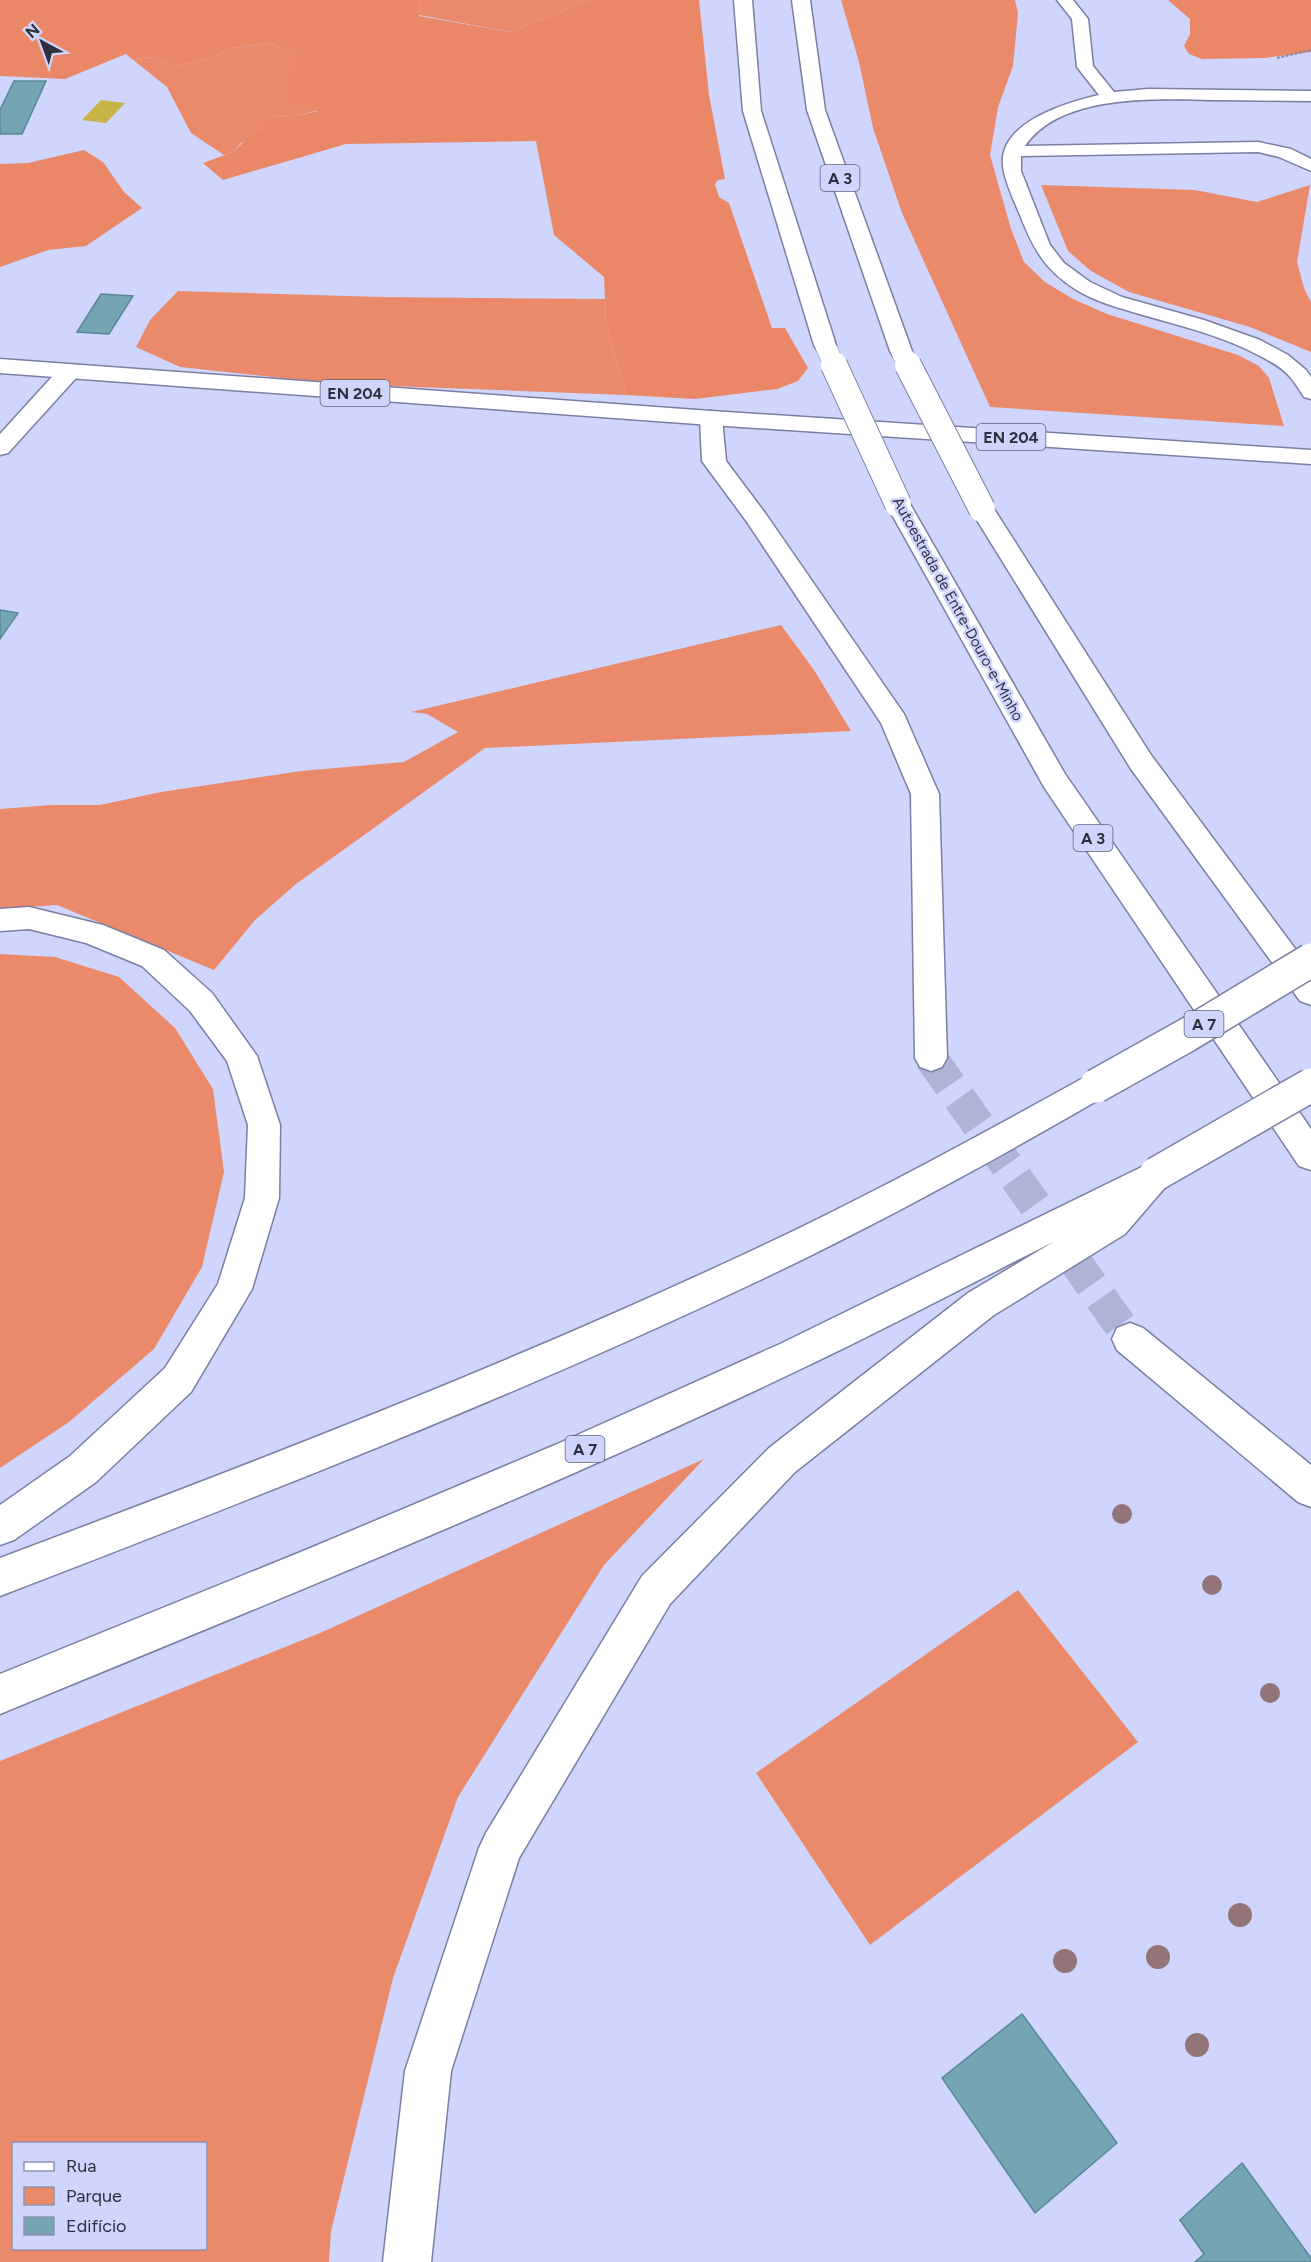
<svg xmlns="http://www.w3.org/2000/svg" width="1311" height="2262" viewBox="0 0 1311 2262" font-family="Figtree,sans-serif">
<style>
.green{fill:#eb8a6b;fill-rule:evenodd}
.forest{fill:#ea8767}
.water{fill:#c9b447}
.building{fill:#75a5b3;stroke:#598895;stroke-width:1.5}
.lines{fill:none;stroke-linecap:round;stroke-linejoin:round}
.street-tunnel{stroke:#afb4d6;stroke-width:33;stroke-dasharray:33 16;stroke-linecap:butt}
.lane-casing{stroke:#7a7fa3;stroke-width:3}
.street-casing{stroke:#7a7fa3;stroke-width:3}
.primary-casing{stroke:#7a7fa3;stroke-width:3}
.highway-casing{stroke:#7a7fa3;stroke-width:3}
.path{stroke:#868ba7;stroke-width:2;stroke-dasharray:3 1.5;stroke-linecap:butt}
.lane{fill:#fff;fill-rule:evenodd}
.street{fill:#fff;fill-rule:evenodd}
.primary{fill:#fff;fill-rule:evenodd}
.highway{fill:#fff;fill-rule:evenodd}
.highway-bridge-far2-casing{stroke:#7a7fa3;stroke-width:21;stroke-linecap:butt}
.highway-bridge-far1-casing{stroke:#7a7fa3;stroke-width:28;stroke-linecap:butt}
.highway-bridge-casing{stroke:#7a7fa3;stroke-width:36;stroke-linecap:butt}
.highway-bridge-far2{stroke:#fff;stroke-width:20}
.highway-bridge-far1{stroke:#fff;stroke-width:26}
.highway-bridge{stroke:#fff;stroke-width:33}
.tree{fill:#937479}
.labels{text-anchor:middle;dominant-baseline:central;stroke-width:5;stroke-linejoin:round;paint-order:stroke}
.far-street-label{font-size:15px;fill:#2e303f;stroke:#cfd5fc}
.shield{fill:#cfd5fc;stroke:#5e6278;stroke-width:1.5}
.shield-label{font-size:16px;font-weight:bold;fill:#2e303f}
</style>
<rect width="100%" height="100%" fill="#cfd5fc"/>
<g class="green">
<path d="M420,0H589L510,32L419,15Z"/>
<path d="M841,0H1015L1018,13L1013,66L998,107L990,155L1011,229L1024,262L1045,282L1073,299L1107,314L1238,355L1259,366L1269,378L1284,426L990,407L902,213L873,128L859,62Z"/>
<path d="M271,43L294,53L320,110L295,116L272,117V130L241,143L233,152L224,155L191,133L167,87L132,59L154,57L177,66L204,60L231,48Z"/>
<path d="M1041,185L1195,190L1257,202L1310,185L1297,262L1304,288L1311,302V352L1250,327L1129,292L1091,271L1068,251Z"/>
<path d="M178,291L381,297L605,299L606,322L626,395L337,384L180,367L136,347L150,320Z"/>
<path d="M781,625L814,670L851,731L485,748L296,884L255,920L214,970L57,905L0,909V809L50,805H100L161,792L301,771L404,762L458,732L427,714L411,712Z"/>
<path d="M0,954L55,957L119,977L175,1028L213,1089L224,1172L202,1267L154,1349L69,1422L0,1468Z"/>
<path d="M704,1459L604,1565L458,1797L393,1978L331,2231L329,2262H0V1761L320,1633ZM14,2144H206V2248H14Z"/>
<path d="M1018,1590L1138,1742L870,1945L756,1773Z"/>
</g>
<g class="forest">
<path d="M0,0H420L419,16L510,32L589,0H699L709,95L725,179L718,180L715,184L719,197L729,203L772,328H785L808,368L798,381L777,389L695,399L626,395L606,322L604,277L554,235L536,141L346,144L223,180L203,163L233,152L253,133L271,130L264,126L272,117L295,116L318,111L289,98L286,78L297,64L294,53L271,43L231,48L204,60L177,66L154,57L132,59L126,54L65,79L0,76Z"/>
<path d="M1168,0H1311V52L1264,58L1202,59L1189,54L1184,46L1190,34V19Z"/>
<path d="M84,150L103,162L124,192L142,208L86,246L48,250L0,267V164L28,163Z"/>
</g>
<path class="water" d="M101,100L125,103L106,123L82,120Z"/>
<g class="building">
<path d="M14,81H46L22,134H0V110Z"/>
<path d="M101,294L133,296L109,334L77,332Z"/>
<path d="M0,610L18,613L0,639Z"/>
<path d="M1022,2014L1117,2143L1035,2213L942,2078Z"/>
<path d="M1242,2163L1311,2258V2262H1195L1204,2254L1180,2220Z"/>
</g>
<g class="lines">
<path class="street-tunnel" d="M931,1058L1130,1339"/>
<defs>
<path id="lane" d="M1057,0H1073L1088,19L1093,66L1114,92L1148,89L1311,91V101C1279,101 1247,100 1214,100C1158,99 1061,93 1025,146L1258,142L1291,149L1311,159V171L1279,157L1258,152L1021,156V171L1050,245L1064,263L1090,282L1122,297L1204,320L1260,340L1288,355L1306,370L1311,377V399L1304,397C1300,391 1296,384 1291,378C1283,368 1270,361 1258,355C1223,336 1181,326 1143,315C1120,308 1095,302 1075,289C1044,269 1033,248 1020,215C1014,201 1007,186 1004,172C992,124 1065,103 1099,95L1077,67L1072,19Z"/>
<g id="street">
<path d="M68,366L76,368L79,373L76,378L8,453L0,455V434L60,368Z"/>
<path d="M711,411L719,413L722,418L726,461L765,513L904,714L939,794L947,1058L942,1067L931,1071L920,1067L915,1058L911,794L881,723L747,522L702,461L700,418L703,413Z"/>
<path d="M1130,1323L1143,1328L1311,1465V1507L1298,1502L1117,1350L1112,1339L1117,1328Z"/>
</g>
<path id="primary" d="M0,359L711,411L1311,450V464L711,425L0,373Z"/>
<g id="highway">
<path d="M734,0H752L761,111L836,345L833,350L825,352L817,350L814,345L743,111Z"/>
<path d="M792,0H810L825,110L912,351L909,356L901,358L893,356L890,351L807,110Z"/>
<path d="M898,497L907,499L910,504L1065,774L1311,1129V1170L1299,1166L1044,787L886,504L889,499Z"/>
<path d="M982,502L991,504L994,509L1151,755L1311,970V1005L1300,1001L1131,769L970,509L973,504Z"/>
<path d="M29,907L103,925L164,950L212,993L257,1056L280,1125L279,1198L252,1289L191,1392L96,1482L14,1540L0,1545V1505L70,1456L165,1368L218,1284L245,1198L248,1125L227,1061L190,1011L142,966L86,943L29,929L0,931V909Z"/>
<path d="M1096,1073L1107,1077L1112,1086L1107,1095C1000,1157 891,1217 779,1271C525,1393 262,1495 0,1596V1558C253,1463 506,1366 751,1251C865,1198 975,1138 1085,1077Z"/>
<path d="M1156,1160L1168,1164L1173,1174L1168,1184L1125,1234L994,1315L795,1472L670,1604L519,1858L451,2071L431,2262H383L405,2071L479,1848L486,1833L642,1576L769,1448L968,1293L1055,1241C972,1283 889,1327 805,1367C542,1493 270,1603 0,1714V1674L308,1549L555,1445L780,1344Z"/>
</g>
</defs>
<use href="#lane" class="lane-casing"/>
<use href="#street" class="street-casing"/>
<use href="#primary" class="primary-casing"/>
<use href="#highway" class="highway-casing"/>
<path class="path" d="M1277,58L1311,50"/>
<use href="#lane" class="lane"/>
<use href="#street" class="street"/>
<use href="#primary" class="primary"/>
<use href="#highway" class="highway"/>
<defs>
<g id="highway-bridge-far2">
<path d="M825,345L835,367"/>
<path d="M901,351L909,367"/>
</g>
<g id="highway-bridge-far1">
<path d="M834,365L898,504"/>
<path d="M908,365L982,509"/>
</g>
<g id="highway-bridge">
<path d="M1096,1086L1187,1035L1311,960"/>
<path d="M1156,1174L1311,1085"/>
</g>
</defs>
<use href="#highway-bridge-far2" class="highway-bridge-far2-casing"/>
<use href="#highway-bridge-far1" class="highway-bridge-far1-casing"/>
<use href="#highway-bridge" class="highway-bridge-casing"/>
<use href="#highway-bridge-far2" class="highway-bridge-far2"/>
<use href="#highway-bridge-far1" class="highway-bridge-far1"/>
<use href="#highway-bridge" class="highway-bridge"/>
</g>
<g class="tree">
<circle cx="1122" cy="1514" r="10"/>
<circle cx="1212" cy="1585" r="10"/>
<circle cx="1270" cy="1693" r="10"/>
<circle cx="1240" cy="1915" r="12"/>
<circle cx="1158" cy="1957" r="12"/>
<circle cx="1065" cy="1961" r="12"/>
<circle cx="1197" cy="2045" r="12"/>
</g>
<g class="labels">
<g class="far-street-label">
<text transform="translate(958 609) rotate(61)">Autoestrada de Entre-Douro-e-Minho</text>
</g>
<g class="shield">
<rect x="820.5" y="165" width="39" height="26" rx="4.5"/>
<rect x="320.5" y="380" width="69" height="26" rx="4.5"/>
<rect x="976.5" y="424" width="69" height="26" rx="4.5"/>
<rect x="1073.5" y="825" width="39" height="26" rx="4.5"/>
<rect x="1184.5" y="1011" width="39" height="26" rx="4.5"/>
<rect x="565.5" y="1436" width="39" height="26" rx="4.5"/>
</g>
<g class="shield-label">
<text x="840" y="178">A 3</text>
<text x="355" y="393">EN 204</text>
<text x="1011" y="437">EN 204</text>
<text x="1093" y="838">A 3</text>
<text x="1204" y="1024">A 7</text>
<text x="585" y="1449">A 7</text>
</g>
</g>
<rect x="12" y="2142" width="195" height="108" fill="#cfd5fc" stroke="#8f93b0" stroke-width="1.5"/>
<rect x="24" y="2162" width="30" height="9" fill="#ffffff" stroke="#8f93b0" stroke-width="1.5"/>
<text x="66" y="2172" font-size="18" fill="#2e303f">Rua</text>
<rect x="24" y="2187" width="30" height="18" fill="#eb8a6b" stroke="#8f93b0" stroke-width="1.5"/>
<text x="66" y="2202" font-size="18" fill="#2e303f">Parque</text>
<rect x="24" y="2217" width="30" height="18" fill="#75a5b3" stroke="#8f93b0" stroke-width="1.5"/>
<text x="66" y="2232" font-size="18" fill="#2e303f">Edifício</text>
<g transform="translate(42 42) rotate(319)" stroke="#cfd5fc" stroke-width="4.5" paint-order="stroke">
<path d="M0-4.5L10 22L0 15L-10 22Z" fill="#2e303f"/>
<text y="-9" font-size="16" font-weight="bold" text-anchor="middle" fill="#2e303f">N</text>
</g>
</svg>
